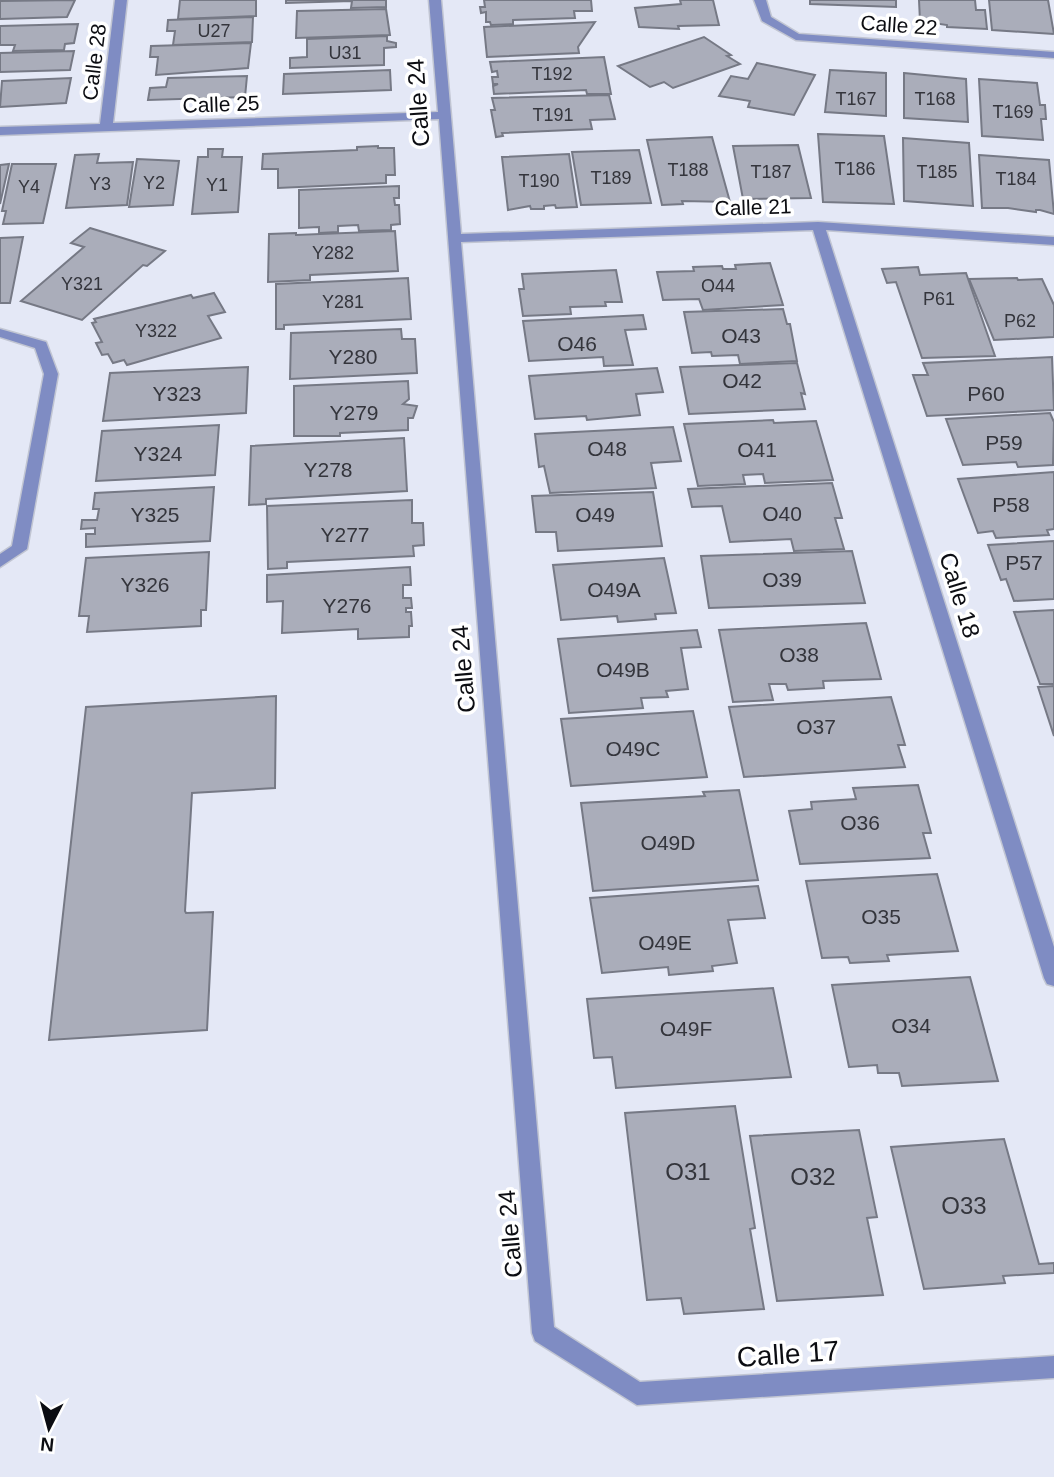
<svg xmlns="http://www.w3.org/2000/svg" width="1054" height="1477" viewBox="0 0 1054 1477" font-family="Helvetica,sans-serif">
<style>
.building{fill:#aaadba;stroke:#767985;stroke-width:2}
.lines{fill:none;stroke-linecap:round;stroke-linejoin:round}
.street-casing{stroke:#c1c5d2;stroke-width:3}
.street{fill:#7f8cc3;fill-rule:evenodd}
.labels{text-anchor:middle;dominant-baseline:central;stroke-width:7;stroke-linejoin:round;paint-order:stroke}
.far-number-label{font-size:18px;fill:#34353c}
.far-street-label{font-size:21px;fill:#0c0d12;stroke:#fff}
.number-label{font-size:21px;fill:#34353c}
.street-label{font-size:24px;fill:#0c0d12;stroke:#fff}
.near-number-label{font-size:24px;fill:#34353c}
.near-street-label{font-size:28px;fill:#0c0d12;stroke:#fff}
</style>
<rect width="100%" height="100%" fill="#e4e8f6"/>
<g class="building">
<path d="M75,0L67,17L0,19V1Z"/>
<path d="M180,0H256V16L178,19Z"/>
<path d="M286,0H386V7L351,8L352,1L286,3Z"/>
<path d="M484,0H591L592,11H574L575,18L513,20V24L491,25L490,22H486V12L481,13L480,7H485Z"/>
<path d="M680,0H713L719,25L678,26L679,29L639,27L635,8L681,4Z"/>
<path d="M810,0H896V7L810,4Z"/>
<path d="M919,0H975L976,10H985L987,29L947,27V25L920,21Z"/>
<path d="M989,0H1048L1054,34L992,30Z"/>
<path d="M386,9L390,35L296,38L297,11Z"/>
<path d="M253,17L252,42L173,45L175,31H167L168,20Z"/>
<path d="M595,22L578,47L579,53L487,57L484,27Z"/>
<path d="M78,24L74,43L65,44L64,50L13,51L15,45H0V26Z"/>
<path d="M387,36V41L396,43V47L384,48V65L290,68V58L307,57V39Z"/>
<path d="M704,37L731,55L727,56L740,64L673,88L664,82L650,87L618,66Z"/>
<path d="M251,43L248,68L156,75L158,57H150L151,46Z"/>
<path d="M74,51L70,70L0,72V53Z"/>
<path d="M604,57L611,94H587L586,90L494,94L493,86L498,84H493L492,77H498L497,71L492,72L490,62Z"/>
<path d="M757,63L815,75L794,115L748,107L750,101L719,96L731,76L748,79Z"/>
<path d="M390,70L391,90L283,94L284,74Z"/>
<path d="M830,70L886,73V116L825,112Z"/>
<path d="M904,73L966,79L968,122L904,118Z"/>
<path d="M247,76L245,97L148,100L150,88L166,87L168,78Z"/>
<path d="M71,78L66,103L0,107L2,81Z"/>
<path d="M979,79L1037,83L1040,105H1045L1046,119H1041L1043,140L982,136Z"/>
<path d="M609,95L615,119L590,120L592,129L502,133L503,136L496,137L491,110H495L492,98Z"/>
<path d="M818,134L884,136L894,204L823,202Z"/>
<path d="M712,137L730,202L682,201L683,204L662,205L647,140Z"/>
<path d="M903,138L969,143L973,206L904,201Z"/>
<path d="M798,145L811,198L743,199L733,146Z"/>
<path d="M378,146V148H394L395,175H386V183L278,188V169H262L263,154L357,150V147Z"/>
<path d="M208,149H223L222,157H242L238,212L192,214L198,157H208Z"/>
<path d="M639,150L651,203L581,205L572,152Z"/>
<path d="M99,154L97,163L133,162L127,205L66,208L75,155Z"/>
<path d="M569,154L577,207L556,208L555,205L544,206V209H531L530,206L508,210L502,157Z"/>
<path d="M979,155L1049,160L1054,214L1040,210H1036V212L1008,208H982Z"/>
<path d="M137,159L179,161L173,205L129,207Z"/>
<path d="M9,164L0,204V165Z"/>
<path d="M12,164H56L43,223L3,224L6,211H2Z"/>
<path d="M399,186V198H394L395,205H399L400,224L391,225V230L359,231L358,225L338,226V232L319,233V227L299,228V190Z"/>
<path d="M90,228L165,251L147,266L143,265L82,320L21,301L84,247L71,243Z"/>
<path d="M395,231L398,271L310,275V280L268,282L269,234L296,233V235Z"/>
<path d="M23,237L10,303H0V238Z"/>
<path d="M770,263L783,305L703,310L699,299L663,300L657,272L694,271L693,267L722,266L723,269H736L735,265Z"/>
<path d="M918,267L920,275L966,273L995,356L922,358L896,282L887,283L882,269Z"/>
<path d="M616,270L622,302H605L606,306L570,307L571,314L523,316L519,289H524L522,274Z"/>
<path d="M408,278L411,319L284,325V329H276V284Z"/>
<path d="M1017,278L1018,280L1042,279L1054,305V337L994,340L969,279Z"/>
<path d="M214,293L225,312L208,316L221,338L127,365L124,360L113,363L108,354L102,355L96,343L102,342L92,323L96,322L94,319L191,295L193,298Z"/>
<path d="M783,309L787,324H790L797,361L740,364L738,355L712,356L711,352L692,353L684,312Z"/>
<path d="M643,315L646,329L625,330L633,365L604,366L603,357L529,361L523,321Z"/>
<path d="M401,329L402,339H415L417,373L290,379L291,333Z"/>
<path d="M1052,357L1054,410L927,416L913,375H928L923,363Z"/>
<path d="M797,363L805,394L801,393L805,409L689,414L680,367Z"/>
<path d="M248,367L246,413L103,421L110,373Z"/>
<path d="M657,368L663,392L636,394L640,415L587,420L586,416L535,419L529,376Z"/>
<path d="M408,381L409,399L403,404L417,406L413,418H408V430L340,433V436H294V386Z"/>
<path d="M1050,413L1054,422L1053,465L1018,467L1016,462L963,465L946,419Z"/>
<path d="M773,420L774,423L816,421L833,480L765,483L763,474L743,475L745,484L698,486L684,424Z"/>
<path d="M219,425L215,475L96,481L102,431Z"/>
<path d="M673,427L681,461L651,463L656,488L550,493L544,466L539,467L535,434Z"/>
<path d="M404,438L407,491L266,499V504L249,505L251,446Z"/>
<path d="M1054,472V529L1047,530L1049,535L996,538L993,531L978,533L958,479Z"/>
<path d="M832,483L842,518H835L844,549L794,551L791,539L730,542L722,506L692,507L688,489Z"/>
<path d="M214,487L210,541L86,547V534H95V528L81,529L82,520H97L99,509H93L95,493Z"/>
<path d="M653,492L662,546L558,551L556,532H536L532,496Z"/>
<path d="M412,500V523H423L424,545L413,546L414,556L287,562V568L268,569L267,506Z"/>
<path d="M1054,541V599L1014,601L1006,579L1001,580L988,545Z"/>
<path d="M852,551L865,603L709,608L701,556Z"/>
<path d="M209,552L206,610H201V626L87,632L89,616H79L86,558Z"/>
<path d="M664,558L676,613L655,614L656,619L618,622L617,616L561,620L553,565Z"/>
<path d="M410,567L411,585H403V598H411L412,608H406V612H411L412,626H409V637L358,639V629L282,633L283,601L267,602V575Z"/>
<path d="M1054,610V684H1040L1014,612Z"/>
<path d="M866,623L881,679L823,681L824,688L788,690L786,684H769L773,700L733,702L719,630Z"/>
<path d="M697,630L701,647L681,648L688,689L666,691L668,697L641,698L643,708L569,713L558,639Z"/>
<path d="M1054,686V736L1038,687Z"/>
<path d="M276,696L275,788L192,793L185,911L186,913L213,912L207,1030L49,1040L86,707Z"/>
<path d="M891,697L905,745H898L905,767L744,777L729,707Z"/>
<path d="M693,711L707,777L571,786L561,719Z"/>
<path d="M918,785L931,833H923L930,858L800,864L789,811L812,809L811,802L856,799L853,788Z"/>
<path d="M739,790L758,880L593,891L581,803L705,796L703,792Z"/>
<path d="M937,874L958,951L887,955L889,961L850,963L848,957L822,958L806,881Z"/>
<path d="M758,886L765,918L728,920L737,963L712,966L713,971L669,975L668,967L602,973L590,898Z"/>
<path d="M970,977L998,1081L902,1086L899,1073H878L877,1065L849,1067L832,985Z"/>
<path d="M773,988L791,1077L616,1088L612,1057L594,1058L587,999Z"/>
<path d="M735,1106L755,1228L750,1229L764,1309L684,1314L681,1298L647,1300L625,1113Z"/>
<path d="M859,1130L877,1217L867,1218L883,1295L777,1301L750,1136Z"/>
<path d="M1004,1139L1039,1264L1054,1263V1273L1003,1276L1005,1283L924,1289L891,1147Z"/>
</g>
<g class="lines">
<defs>
<g id="street">
<path d="M115,0H127L113,123L438,112L429,0H441L461,234L818,222L1054,237V245L826,230L1054,947V986L1047,984L1044,978L813,230L461,242L554,1327L640,1382L1054,1356V1378L637,1405L535,1341L532,1333L439,119L0,135V127L100,124Z"/>
<path d="M754,0H766L771,17L799,34L1054,52V58L796,40L762,21Z"/>
<path d="M0,329L46,342L58,374L27,549L0,567V554L12,546L44,374L35,348L0,337Z"/>
</g>
</defs>
<use href="#street" class="street-casing"/>
<use href="#street" class="street"/>
</g>
<g class="labels">
<g class="far-number-label">
<text x="214" y="31">U27</text>
<text x="345" y="53">U31</text>
<text x="552" y="74">T192</text>
<text x="856" y="99">T167</text>
<text x="935" y="99">T168</text>
<text x="1013" y="112">T169</text>
<text x="553" y="115">T191</text>
<text x="855" y="169">T186</text>
<text x="688" y="170">T188</text>
<text x="771" y="172">T187</text>
<text x="937" y="172">T185</text>
<text x="611" y="178">T189</text>
<text x="1016" y="179">T184</text>
<text x="539" y="181">T190</text>
<text x="154" y="183">Y2</text>
<text x="100" y="184">Y3</text>
<text x="217" y="185">Y1</text>
<text x="29" y="187">Y4</text>
<text x="333" y="253">Y282</text>
<text x="82" y="284">Y321</text>
<text x="718" y="286">O44</text>
<text x="939" y="299">P61</text>
<text x="343" y="302">Y281</text>
<text x="1020" y="321">P62</text>
<text x="156" y="331">Y322</text>
</g>
<g class="far-street-label">
<text transform="translate(899 25) rotate(4)">Calle 22</text>
<text transform="translate(94 62) rotate(-83)">Calle 28</text>
<text transform="translate(221 104) rotate(-2)">Calle 25</text>
<text transform="translate(753 207) rotate(-2)">Calle 21</text>
</g>
<g class="number-label">
<text x="741" y="335">O43</text>
<text x="577" y="343">O46</text>
<text x="353" y="356">Y280</text>
<text x="742" y="380">O42</text>
<text x="177" y="393">Y323</text>
<text x="986" y="393">P60</text>
<text x="354" y="412">Y279</text>
<text x="1004" y="442">P59</text>
<text x="607" y="448">O48</text>
<text x="757" y="449">O41</text>
<text x="158" y="453">Y324</text>
<text x="328" y="469">Y278</text>
<text x="1011" y="504">P58</text>
<text x="782" y="513">O40</text>
<text x="155" y="514">Y325</text>
<text x="595" y="514">O49</text>
<text x="345" y="534">Y277</text>
<text x="1024" y="562">P57</text>
<text x="782" y="579">O39</text>
<text x="145" y="584">Y326</text>
<text x="614" y="589">O49A</text>
<text x="347" y="605">Y276</text>
<text x="799" y="654">O38</text>
<text x="623" y="669">O49B</text>
<text x="816" y="726">O37</text>
<text x="633" y="748">O49C</text>
<text x="860" y="822">O36</text>
<text x="668" y="842">O49D</text>
<text x="881" y="916">O35</text>
<text x="665" y="942">O49E</text>
<text x="911" y="1025">O34</text>
<text x="686" y="1028">O49F</text>
</g>
<g class="street-label">
<text transform="translate(418 103) rotate(-94)">Calle 24</text>
<text transform="translate(960 595) rotate(73)">Calle 18</text>
<text transform="translate(463 669) rotate(-95)">Calle 24</text>
<text transform="translate(510 1234) rotate(-95)">Calle 24</text>
</g>
<g class="near-number-label">
<text x="688" y="1171">O31</text>
<text x="813" y="1176">O32</text>
<text x="964" y="1205">O33</text>
</g>
<g class="near-street-label">
<text transform="translate(788 1354) rotate(-4)">Calle 17</text>
</g>
</g>
<g transform="translate(49 1428) rotate(186)" stroke="#ffffff" stroke-width="5" paint-order="stroke">
<path d="M0-5L12 26L0 18L-12 26Z" fill="#0c0d12"/>
<text y="-10" font-size="19" font-weight="bold" text-anchor="middle" fill="#0c0d12">N</text>
</g>
</svg>
